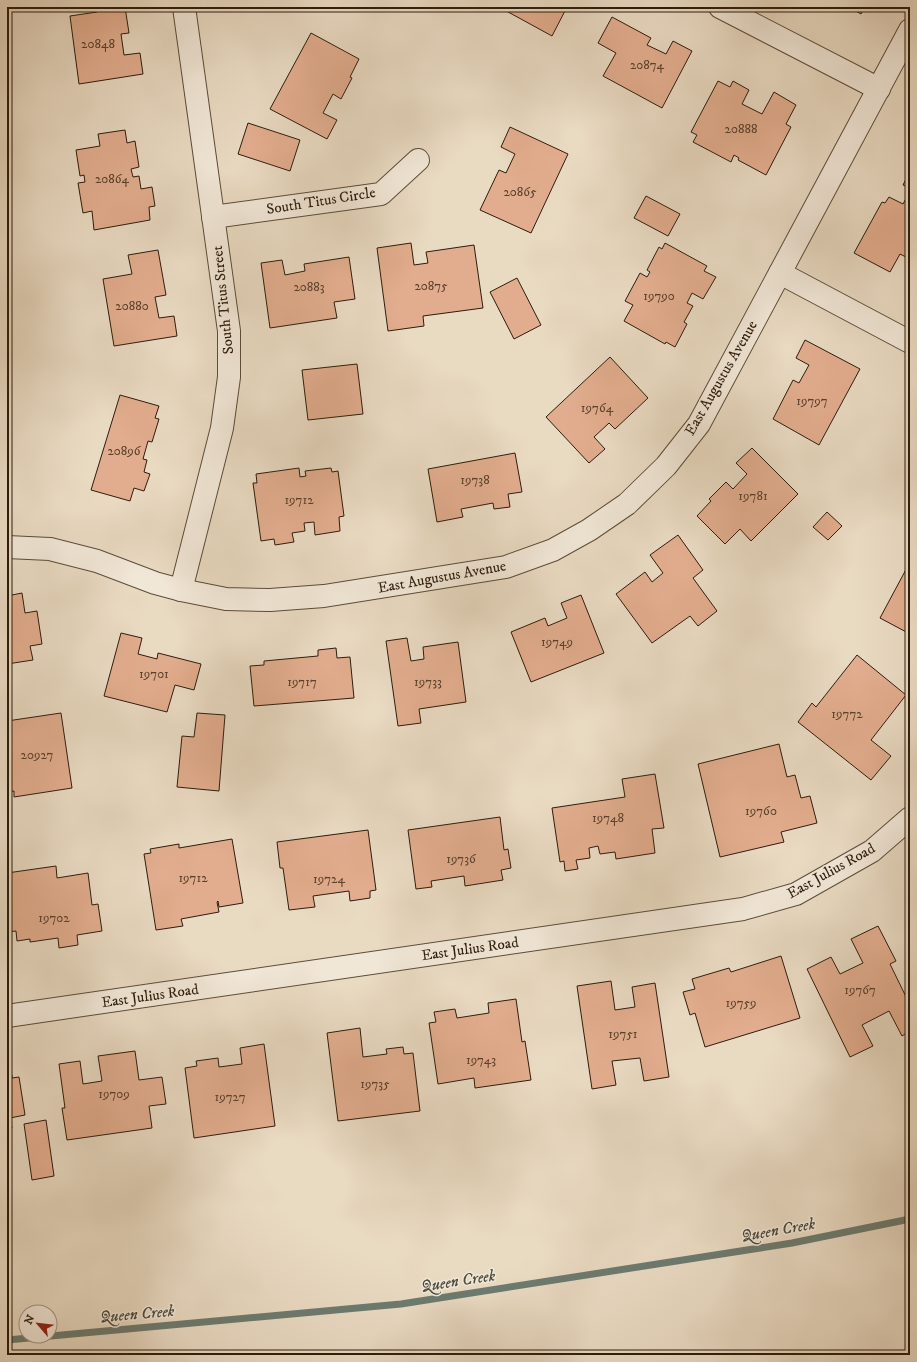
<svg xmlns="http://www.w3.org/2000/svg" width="917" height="1362" viewBox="0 0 917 1362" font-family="'IM FELL DW Pica',serif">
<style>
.park{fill:#b4c095;stroke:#706e50}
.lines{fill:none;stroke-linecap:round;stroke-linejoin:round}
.stream{stroke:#6d7b70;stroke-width:7}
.building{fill:#e2ad8e;stroke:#2d1c0c}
.street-casing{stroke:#5c4c3a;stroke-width:24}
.street{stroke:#f1e7d7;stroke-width:22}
.labels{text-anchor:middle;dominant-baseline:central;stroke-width:3;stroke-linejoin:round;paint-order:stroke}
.number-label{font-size:13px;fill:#5a402c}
.street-label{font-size:15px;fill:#2d1c0c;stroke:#f1e7d7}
.water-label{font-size:16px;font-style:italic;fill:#4d4c3e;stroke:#f1e7d7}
</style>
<rect width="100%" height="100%" fill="#e9dac2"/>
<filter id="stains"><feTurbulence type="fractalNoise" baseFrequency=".005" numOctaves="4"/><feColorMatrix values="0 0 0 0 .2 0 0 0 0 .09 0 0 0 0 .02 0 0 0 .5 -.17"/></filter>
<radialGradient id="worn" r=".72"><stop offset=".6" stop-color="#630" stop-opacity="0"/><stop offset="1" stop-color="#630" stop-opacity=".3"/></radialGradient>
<path class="park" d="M910,1350V1355H857L878,1352Z"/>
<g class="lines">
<path class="stream" d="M7,1340L401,1304L792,1243L910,1219"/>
</g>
<g class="building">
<path d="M96,7H125L129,33L121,34L124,55L140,53L143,74L79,84L70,16L97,12Z"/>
<path d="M499,7H567L552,36Z"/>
<path d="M849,7H865L861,14Z"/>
<path d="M612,17L651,38L647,45L666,54L673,41L692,51L662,108L603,76L616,53L598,43Z"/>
<path d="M311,33L359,59L350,77L352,78L341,99L333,94L323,113L337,120L327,139L270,109Z"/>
<path d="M718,81L730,87L733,81L749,90L742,104L762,114L774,92L796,105L786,124L791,127L766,175L738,160L739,158L734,155L731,162L693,142L697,135L691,132Z"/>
<path d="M248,123L300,140L290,171L238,154Z"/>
<path d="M510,127L568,154L531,233L480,210L499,170L506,173L515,154L501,147Z"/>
<path d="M125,130L127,143L135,141L139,167L131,169L133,177L139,176L141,189L152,187L155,206L149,207L150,220L94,230L92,211L83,213L78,183L85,182L84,175L80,176L76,150L100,146L98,134Z"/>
<path d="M910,171V188L903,185Z"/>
<path d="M910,191V259L900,254L890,272L854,253L882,202L885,203L889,197L903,204Z"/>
<path d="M646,196L680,214L668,236L634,218Z"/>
<path d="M411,243L414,265L428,263L426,252L474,245L483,308L423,316L424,326L388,331L377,248Z"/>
<path d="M665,243L707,266L704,271L716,277L703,299L692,293L687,303L693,306L684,322L687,324L675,347L666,342L665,344L624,321L633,305L625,301L640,273L647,277L650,272L647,270L659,247L662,249Z"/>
<path d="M158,250L166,295L155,297L159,318L174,316L177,336L114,346L103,279L132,274L128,255Z"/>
<path d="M349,257L355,299L334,302L337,318L270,328L261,263L282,260L285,275L305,271L304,264Z"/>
<path d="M517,278L541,325L514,339L490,292Z"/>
<path d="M805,340L860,369L819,445L773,419L793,380L799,383L809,365L796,358Z"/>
<path d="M610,357L648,398L615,429L609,423L594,437L605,449L589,463L546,417Z"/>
<path d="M357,364L363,414L308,420L302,370Z"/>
<path d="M120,395L159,406L155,418L159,419L152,442L148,441L143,459L147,460L144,472L150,474L144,491L134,488L130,501L91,490Z"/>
<path d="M752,448L798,494L751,541L740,529L725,544L697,516L711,501L709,499L726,482L733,489L747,474L736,463Z"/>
<path d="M515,453L522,492L508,494L510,507L494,509L493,503L461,509L463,517L437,522L428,469Z"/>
<path d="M299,468L300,477L306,476L305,471L331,468L332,472L338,471L344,516L339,517L340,531L315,535L314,522L304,523L305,531L292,533L294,542L275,545L274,539L261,541L253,483H257L256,474Z"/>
<path d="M827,512L842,526L828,540L813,527Z"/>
<path d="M678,535L703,570L693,578L717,611L698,626L690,616L652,643L616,594L645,572L652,582L663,573L650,555Z"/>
<path d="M910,562V634L880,618Z"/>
<path d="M22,593L25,613L37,611L42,644L30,646L33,660L7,664V596Z"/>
<path d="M581,595L604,653L531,682L511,632L545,618L548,626L567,618L561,603Z"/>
<path d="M121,633L142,638L138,654L157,659L158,653L201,664L194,690L175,685L167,712L104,696Z"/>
<path d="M407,638L411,661L424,659L423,647L458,642L466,702L419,709L421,723L398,726L386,641Z"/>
<path d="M336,648L337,658L350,657L354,698L254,706L250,666L264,665V661L318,656V650Z"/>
<path d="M857,655L906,695L871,740L891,756L871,780L798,722L812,703L816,707Z"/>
<path d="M61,713L72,788L14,797V791L7,792V721Z"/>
<path d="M197,713L225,715L219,791L177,787L182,736L194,737Z"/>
<path d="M779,744L787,777L795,775L801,798L810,796L817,823L781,832L784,842L720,857L698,764Z"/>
<path d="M655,774L664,828L652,829L655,853L616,859L615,852L600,854L598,846L589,848L590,858L576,860L578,869L565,871L564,861L560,862L552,808L625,797L622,779Z"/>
<path d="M500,817L504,850L508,849L511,868L501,870L503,880L465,886L464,876L431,881L432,887L416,889L408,830Z"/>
<path d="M368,830L376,890L370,891V898L350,901L349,891L313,896L315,907L289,910L283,868H280L277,842Z"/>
<path d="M232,839L243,903L219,907L218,901L217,902L219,912L181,919L183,926L156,930L144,854L151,853L150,849L179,844V848Z"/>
<path d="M56,866L57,878L88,873L92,905L98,904L102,931L77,935L78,945L59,948L58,938L30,942V939L17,941L16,931L7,932V873Z"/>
<path d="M878,926L896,961L890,964L910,1005V1031L902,1036L889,1011L862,1025L873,1046L850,1057L807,969L831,957L840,974L863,963L851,939Z"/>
<path d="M781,956L800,1018L705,1047L695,1013L690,1015L683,992L695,989L692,979L729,968L731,972Z"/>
<path d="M611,981L615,1010L635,1007L632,987L655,983L669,1077L644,1081L640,1058L612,1061L616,1085L592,1089L577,986Z"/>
<path d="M516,999L522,1042L525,1041L531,1080L475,1088L474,1078L438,1084L429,1023L436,1022L434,1012L455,1009L457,1018L489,1013L488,1003Z"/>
<path d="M360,1028L363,1057L387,1054L386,1049L403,1047L404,1054L413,1053L420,1111L338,1121L327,1033Z"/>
<path d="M264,1044L275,1126L194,1138L185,1068L197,1066L196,1061L218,1058L219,1067L242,1064L240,1048Z"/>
<path d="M135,1051L139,1080L162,1077L166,1104L149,1106L152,1128L67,1140L62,1108H65L59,1064L80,1061L83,1084L102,1081L98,1056Z"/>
<path d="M12,1075V1078L19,1077L25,1115L10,1118L12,1128L7,1133V1076Z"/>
<path d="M46,1120L54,1176L32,1180L24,1124Z"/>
</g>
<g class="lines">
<defs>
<g id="street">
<path d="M720,7L879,89"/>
<path d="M213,217L381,194L418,160"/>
<path d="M780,273L910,342"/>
<path d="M7,547L50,549L97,561L155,583L181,590L226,599L270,600L324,596L506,567L553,550L589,530L627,504L666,466L699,424L910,30"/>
<path d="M181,590L222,428L229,377V331L184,7"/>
<path d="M7,1016L743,909L796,894L872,851L910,818"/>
</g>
</defs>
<use href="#street" class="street-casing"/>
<use href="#street" class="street"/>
</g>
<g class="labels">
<g class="number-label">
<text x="98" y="44">20848</text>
<text x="647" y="65">20874</text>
<text x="741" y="129">20888</text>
<text x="112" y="179">20864</text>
<text x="520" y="192">20865</text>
<text x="431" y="286">20875</text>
<text x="309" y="287">20883</text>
<text x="659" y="296">19790</text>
<text x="132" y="306">20880</text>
<text x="812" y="401">19797</text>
<text x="597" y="408">19764</text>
<text x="124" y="451">20896</text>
<text x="475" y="480">19738</text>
<text x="753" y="496">19781</text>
<text x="299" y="500">19712</text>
<text x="557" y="642">19749</text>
<text x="154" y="674">19701</text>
<text x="302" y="682">19717</text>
<text x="428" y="682">19733</text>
<text x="847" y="714">19772</text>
<text x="37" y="755">20927</text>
<text x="761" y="811">19760</text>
<text x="608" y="818">19748</text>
<text x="461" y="859">19736</text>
<text x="193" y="878">19712</text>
<text x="329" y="879">19724</text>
<text x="54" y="918">19702</text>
<text x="860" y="990">19767</text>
<text x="741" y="1003">19759</text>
<text x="623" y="1034">19751</text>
<text x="481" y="1060">19743</text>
<text x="375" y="1084">19735</text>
<text x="114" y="1094">19709</text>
<text x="230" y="1097">19727</text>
</g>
<g class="street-label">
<text transform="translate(321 201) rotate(-9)">South Titus Circle</text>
<text transform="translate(223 300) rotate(-96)">South Titus Street</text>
<text transform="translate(721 378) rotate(-60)">East Augustus Avenue</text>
<text transform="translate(442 577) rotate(-10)">East Augustus Avenue</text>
<text transform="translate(831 871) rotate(-29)">East Julius Road</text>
<text transform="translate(470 949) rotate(-8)">East Julius Road</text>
<text transform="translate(150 996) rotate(-8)">East Julius Road</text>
</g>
<g class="water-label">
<text transform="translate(778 1230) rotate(-10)">Queen Creek</text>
<text transform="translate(458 1281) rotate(-9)">Queen Creek</text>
<text transform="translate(137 1314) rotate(-5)">Queen Creek</text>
</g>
</g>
<rect width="917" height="1362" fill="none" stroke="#e9dac2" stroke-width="24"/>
<rect x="8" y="8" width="901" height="1346" fill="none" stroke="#2d1c0c" stroke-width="2"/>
<rect x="12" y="12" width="893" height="1338" fill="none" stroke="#2d1c0c"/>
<g transform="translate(38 1324) rotate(298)"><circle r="19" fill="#f1e7d7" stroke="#a39686"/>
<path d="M0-3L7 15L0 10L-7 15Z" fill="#8f2418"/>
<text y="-6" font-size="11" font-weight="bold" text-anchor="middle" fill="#2d1c0c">N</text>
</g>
<rect width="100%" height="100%" filter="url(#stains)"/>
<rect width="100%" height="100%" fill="url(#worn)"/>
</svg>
